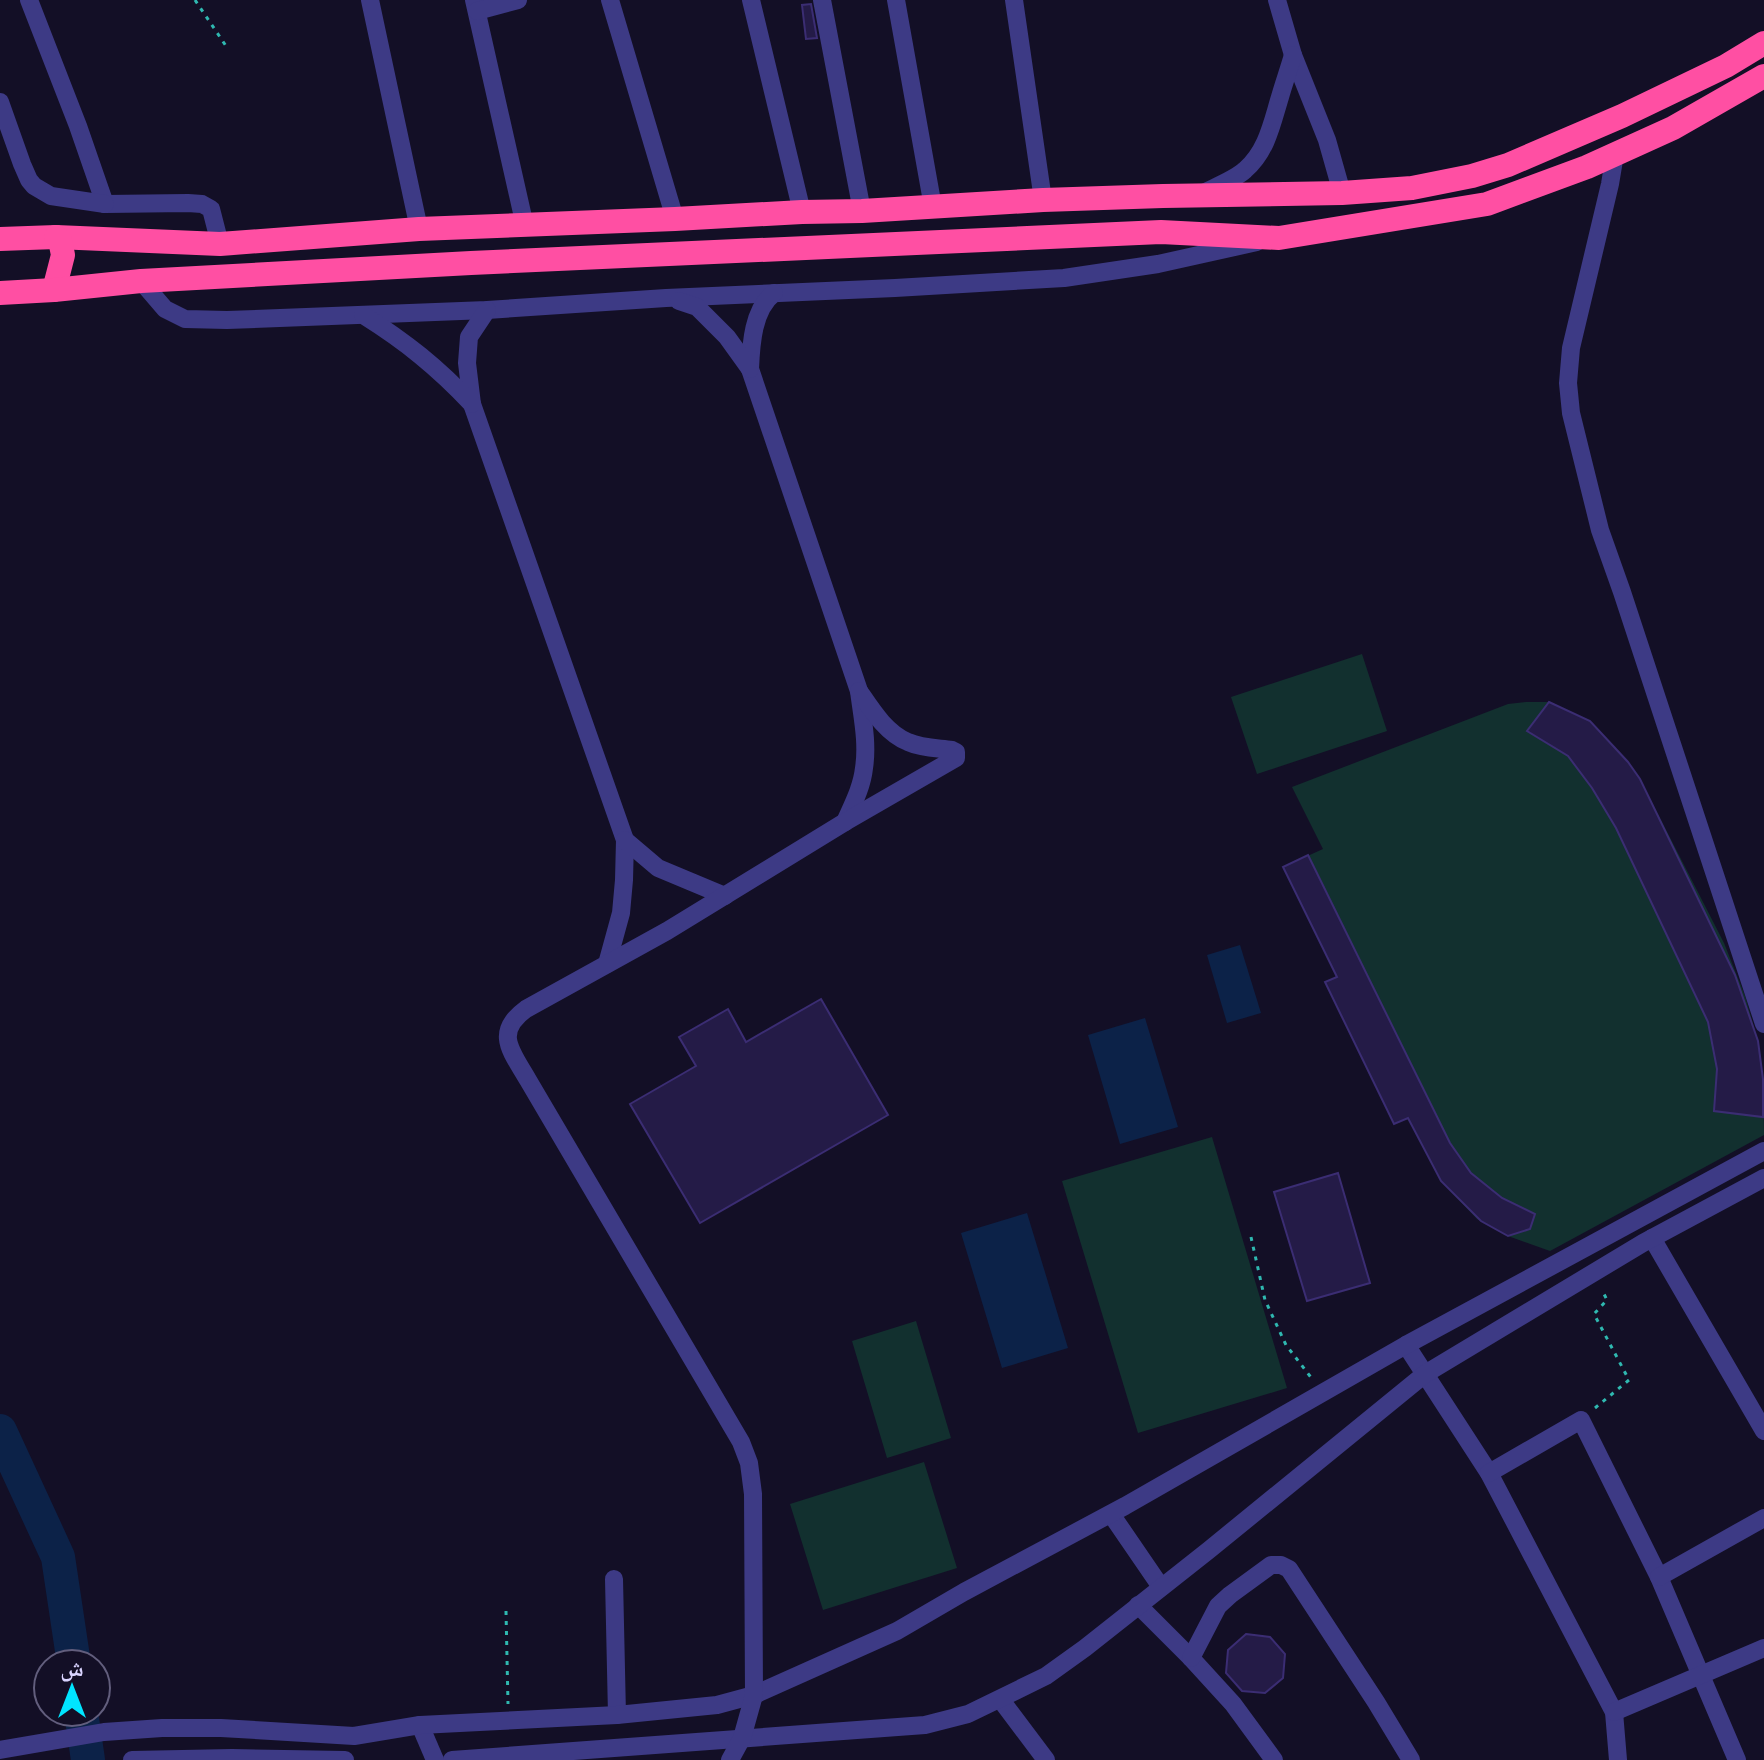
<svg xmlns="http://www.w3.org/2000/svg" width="1764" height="1760" viewBox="0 0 1764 1760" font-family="Poppins,'Noto Naskh Arabic',sans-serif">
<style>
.green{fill:#12302f}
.water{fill:#0c2248}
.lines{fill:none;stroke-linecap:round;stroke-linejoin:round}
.river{stroke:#0c2248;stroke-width:34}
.building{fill:#241b47;stroke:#3b2d73;stroke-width:2}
.path{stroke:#2fb8b0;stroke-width:3;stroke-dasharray:4 6;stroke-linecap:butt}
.minor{stroke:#3d3a85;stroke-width:18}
.highway{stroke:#ff4fa3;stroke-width:24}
</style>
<rect width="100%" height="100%" fill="#130f26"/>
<g class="green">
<path d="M1362,654L1387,731L1257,774L1231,697Z"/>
<path d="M1526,702H1549L1590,721L1628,762L1640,779L1724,943L1745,996L1758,1041L1763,1079L1764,1135L1550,1251L1508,1236L1477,1219L1441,1181L1408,1118L1394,1124L1325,982L1337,977L1283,867L1323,849L1292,787L1508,704Z"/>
<path d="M1212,1137L1287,1388L1138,1433L1062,1181Z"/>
<path d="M916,1321L951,1438L887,1458L852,1341Z"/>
<path d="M924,1462L957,1568L823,1610L790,1504Z"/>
</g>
<g class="water">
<path d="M1240,945L1261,1013L1227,1023L1207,955Z"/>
<path d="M1145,1018L1178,1127L1120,1144L1088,1035Z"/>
<path d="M1027,1213L1068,1348L1002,1368L961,1233Z"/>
</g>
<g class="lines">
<g class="river">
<path d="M0,1431L58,1557L74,1664"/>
<path d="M81,1712L88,1760"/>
</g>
</g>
<g class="building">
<path d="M811,4L817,38L806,39L802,5Z"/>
<path d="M1549,702L1590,721L1628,762L1640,779L1735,975L1758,1041L1763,1079V1117L1714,1111L1717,1069L1708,1022L1616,828L1592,788L1568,756L1527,731Z"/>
<path d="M1308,855L1450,1143L1471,1173L1502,1198L1535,1214L1530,1229L1508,1236L1481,1221L1441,1181L1408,1118L1394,1124L1325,982L1337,977L1283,867Z"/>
<path d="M821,999L888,1115L700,1223L630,1104L696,1066L679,1037L728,1009L746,1042Z"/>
<path d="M1338,1173L1370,1283L1307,1301L1274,1192Z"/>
<path d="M1246,1634L1270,1637L1285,1654L1283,1678L1265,1693L1242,1691L1226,1673L1228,1650Z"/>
</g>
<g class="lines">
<g class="path">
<path d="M195,0L226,46"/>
<path d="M1251,1237L1265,1300L1286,1345L1313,1380"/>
<path d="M1595,1408L1629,1380L1594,1314L1607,1300L1602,1290"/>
<path d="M506,1611L508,1704"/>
</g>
<g class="minor">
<path d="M29,0L78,126L105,204L188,203L202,204L211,209L220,244"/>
<path d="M370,0L419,229"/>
<path d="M474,0L525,226"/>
<path d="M610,0L675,219"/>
<path d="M751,0L802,212"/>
<path d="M822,0L862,211"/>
<path d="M896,0L933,207"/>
<path d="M1014,0L1043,200"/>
<path d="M1277,0L1293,55L1327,140L1342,193"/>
<path d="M477,11L518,0"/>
<path d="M0,102L22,164L29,180L34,186L51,196L105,204"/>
<path d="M1615,154L1610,184L1571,348L1568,383L1571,413L1600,530L1622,592L1764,1024"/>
<path d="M1201,194C1215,187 1234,180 1245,170C1267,151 1272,123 1280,97C1284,83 1289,69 1293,55"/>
<path d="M141,281L165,309L185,319L227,320L487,310L666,298L895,288L1064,278L1158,264L1257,242"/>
<path d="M774,293C753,309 751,344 750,369L859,691C862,716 868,742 864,768C862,787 853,804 845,822"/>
<path d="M679,301L697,307L727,337L750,369"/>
<path d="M487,310L469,337L467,363L472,404L625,840L624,880L621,913L607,964"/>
<path d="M363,315C406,342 437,367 472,404"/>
<path d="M625,840L658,868L725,896"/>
<path d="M1652,1238L1764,1431"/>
<path d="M1406,1345L1489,1473L1614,1712L1618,1760"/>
<path d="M1489,1473L1581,1420L1659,1577L1737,1760"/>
<path d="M1111,1514L1161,1587"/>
<path d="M1659,1577L1764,1518"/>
<path d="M614,1579L617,1715"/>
<path d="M1138,1605L1191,1658L1233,1704L1274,1760"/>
<path d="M1191,1658L1218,1606L1230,1595L1271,1565H1281L1289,1569L1376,1702L1411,1760"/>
<path d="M1001,1700L1046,1760"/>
<path d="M1614,1712L1764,1648"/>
<path d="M420,1725L435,1760"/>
<path d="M0,1750L104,1732L162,1728H221L354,1736L420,1725L617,1715L717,1705L754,1695L897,1631L964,1592L1125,1506L1406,1345L1764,1151"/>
<path d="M132,1760L232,1758L345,1760"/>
<path d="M452,1760L925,1725L968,1714L1046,1676L1085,1648L1209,1550L1425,1374L1643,1243L1764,1178"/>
<path d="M730,1760L742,1738L754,1695L753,1494L749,1463L741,1442L528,1080C512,1052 493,1033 526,1009L667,931L845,822L956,758V752L952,750C937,748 921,748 908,742C886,733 872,710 859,691"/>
</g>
<g class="highway">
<path d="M0,239L56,237L220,244L419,229L675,219L802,212L862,211L1043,200L1163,196L1342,193L1412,188L1472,176L1508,165L1622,116L1726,66L1764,43"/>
<path d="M54,290L63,255L60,240L56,237"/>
<path d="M0,293L54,290L141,281L471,263L1161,232L1279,238L1487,204L1587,167L1673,128L1764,76"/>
</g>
</g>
<g transform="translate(72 1688)"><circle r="38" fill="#130f26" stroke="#625e7d" stroke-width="2"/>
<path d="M0-6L14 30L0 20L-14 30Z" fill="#00e5ff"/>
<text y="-12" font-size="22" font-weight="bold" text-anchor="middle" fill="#d9d4ff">ش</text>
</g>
</svg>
